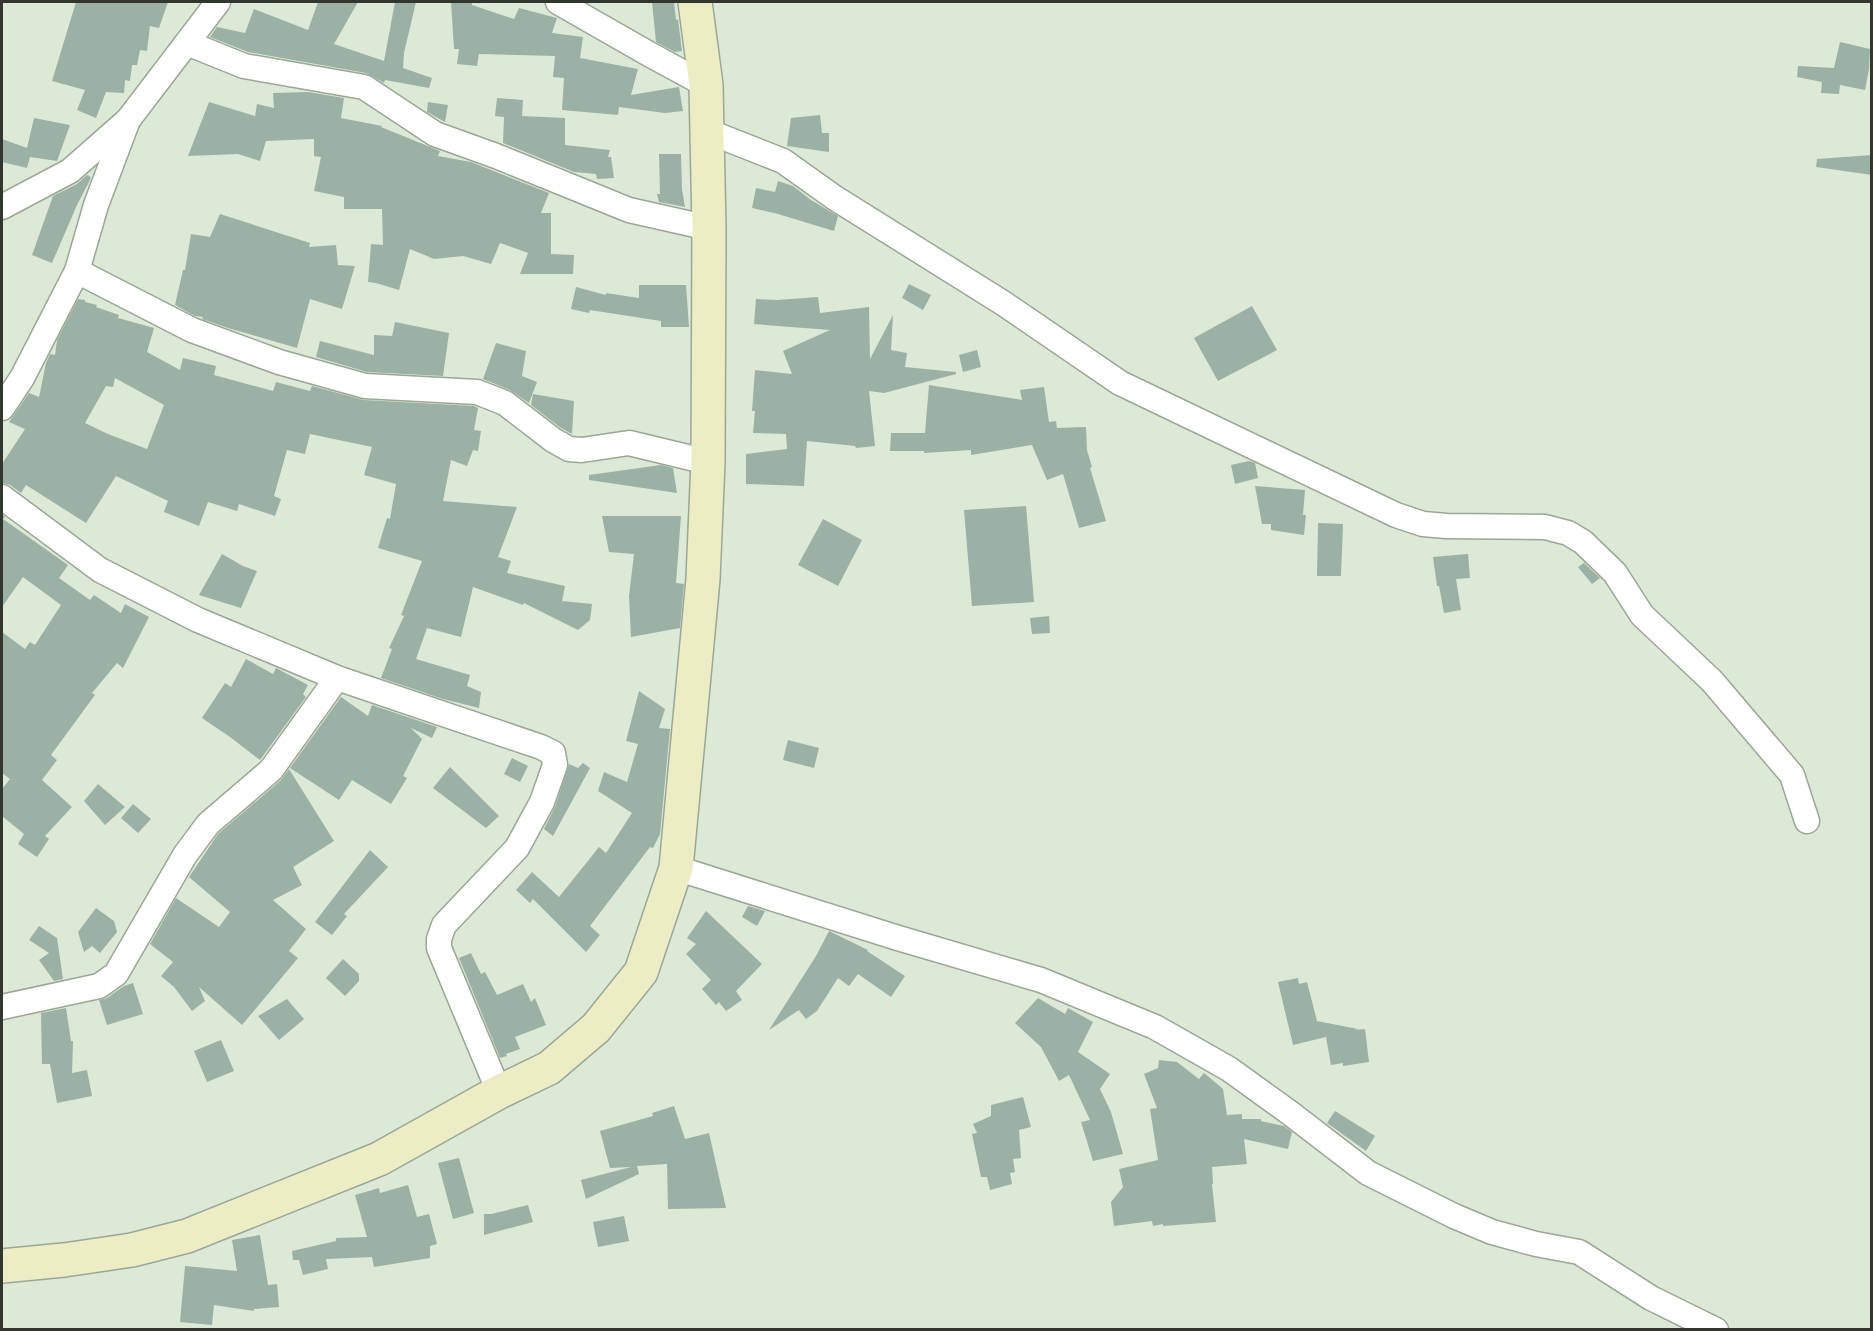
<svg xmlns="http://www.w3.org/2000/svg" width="1873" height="1331" viewBox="0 0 1873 1331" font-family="'Exo 2',sans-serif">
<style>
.building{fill:#9cb1a5;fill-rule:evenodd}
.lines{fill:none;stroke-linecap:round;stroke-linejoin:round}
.minor-casing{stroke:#9ba796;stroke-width:27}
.secondary-casing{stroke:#9ba796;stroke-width:36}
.minor{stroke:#fff;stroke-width:24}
.secondary{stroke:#ecedc5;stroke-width:33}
</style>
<rect width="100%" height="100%" fill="#dce9d6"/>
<g class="building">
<path d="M76,2H168L159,28L150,26L147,51L140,50L137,65H132L130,81L125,80L124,93L106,92L96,118L77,110L85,90L52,81Z"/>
<path d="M318,2H358L334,44L384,61L395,2H416L404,53L403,68L432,78L429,88L385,80L384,83L366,73L248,52L210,37L217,27L245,33L254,9L308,30Z"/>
<path d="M451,2H472V5L514,19L519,8L557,18L552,33L583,37L580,58L638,69L631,95L679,87L683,111L665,113L619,107L618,115L562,110L564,78L553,77L555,56L479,54L477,66L457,64L459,49H454Z"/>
<path d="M652,2H674L676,20L678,19L682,51L675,52L656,42Z"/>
<path d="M1840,42L1870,49L1869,69L1865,90L1840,85L1839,94L1821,93L1822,82L1797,77L1798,66L1834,68Z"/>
<path d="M308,92L344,98L341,118L382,126L381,127L440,151L438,156L471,162L549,193L541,213H551V254L574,255L573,274H520L528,253L500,243L491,264L463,256L434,259L410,249L399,290L376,283L368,282L371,244L383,245L382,209H344V197L314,191L321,157L314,156V139L266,141L260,161L238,154L188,156L209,102L255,116L257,104L274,108L273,93Z"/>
<path d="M497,98L523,100L522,116L565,118V145L610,150L608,157H611L614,178L597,179L596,174L574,172L503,143L504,117L495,116Z"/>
<path d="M428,102L448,105L445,122L427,112Z"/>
<path d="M820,115L822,133H829V152L787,146L791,118Z"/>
<path d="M34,118L70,125L57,161L30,157L27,168L2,162V139L27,148Z"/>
<path d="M659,154H681L682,189L685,207L659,202L657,194H660Z"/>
<path d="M1872,155V175L1816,167L1817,159Z"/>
<path d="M87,175L91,177L89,182L77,205L52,263L32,255L53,196L77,184Z"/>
<path d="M778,181L793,186L811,200L838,216L834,231L778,214L752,208L756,188L775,192Z"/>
<path d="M220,214L310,243L309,247L336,245L338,265L355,266L342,309L310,299L297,348L228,328L202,319L203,317L195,316L175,305L183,270H185L191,234L210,237Z"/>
<path d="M909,284L931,295L923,310L902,298Z"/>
<path d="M639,285H686L689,327H661V321L590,310L589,313L571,309L576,287L606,295V293L639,298Z"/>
<path d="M818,297L820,313L869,307L870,359L893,315L891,350L907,353L905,367L956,372V374L884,393L869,391L875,446L856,448L855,446L807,441L804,486L746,484V454L787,449L786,434L753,433L755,411H752L755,370L792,374L783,351L830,330L754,324L756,299L777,300Z"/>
<path d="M78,299L85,300V302L97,305L96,307L119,315L118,318L154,328L147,352L180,370L183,358L216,366L214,375L273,391L276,382L310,391L312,386L364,400L474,406L478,408L474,430L481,431L478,451L473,450L467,466L451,460L443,501L517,507L498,557L511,561L507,573L565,586L562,601L592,604L590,620L578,630L524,603L523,605L473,587L461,637L427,628L416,659L470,675L467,686L481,692L479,708L443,699L381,678L392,649L389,648L404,616L401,615L422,561L378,548L387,518L390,519L396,484L364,475L372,447L310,434L305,454L287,450L274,496L281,499L275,516L239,504L237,511L208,502L199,526L164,512L168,501L116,476L86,523L26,485L21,493L10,485L2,483V464L25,429L9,422L29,393L39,397L46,363L50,354L55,355L57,340ZM115,378L164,405L147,449L108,434L85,423L106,386L113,387Z"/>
<path d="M1252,306L1277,350L1218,381L1194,338Z"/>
<path d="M395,322L449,333L443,376L367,372L316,357L320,341L374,355V335L392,336Z"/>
<path d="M496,343L526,351L522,376L537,382L529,403L510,390L483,379Z"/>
<path d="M977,350L981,367L963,372L959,355Z"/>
<path d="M929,385L1022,400L1020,390L1044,387L1049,422L1056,421L1057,428L1086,427L1087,450L1092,467L1090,468L1106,521L1079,528L1063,474L1047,480L1032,445L971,455V450L924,453V451H890L891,433H925Z"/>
<path d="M533,394L574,401L572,434L561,428L531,405Z"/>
<path d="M1249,461L1255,463L1258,478L1235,484L1231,465Z"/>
<path d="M661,465L673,468L677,493L589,480V475Z"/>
<path d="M1255,486L1305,490L1303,515H1306L1304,535L1271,530V524H1262Z"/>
<path d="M1026,506L1034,602L972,606L964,510Z"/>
<path d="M2,514L5,517L3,519L68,565L59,578L90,600L94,595L121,613L125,604L149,617L123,668L117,663L92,693L95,695L51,755L57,760L42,780L72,807L45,836L49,839L37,857L18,844L24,834L2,816V789L10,779L2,773V632L25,649L30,642L35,645L61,605L23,577L2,607Z"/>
<path d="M602,516H681L676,583L684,584L680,628L631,637L629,596L634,554L609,552Z"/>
<path d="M823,519L862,540L838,586L798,565Z"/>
<path d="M1318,523L1343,524L1341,576H1317Z"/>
<path d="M222,554L243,566L257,571L241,608L199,595Z"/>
<path d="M1468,554L1470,578L1456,579L1461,610L1444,613L1439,586H1437L1433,557Z"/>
<path d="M1584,563L1600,578L1592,584L1578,567Z"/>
<path d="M1049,616L1050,633L1032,634L1030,618Z"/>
<path d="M246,659L273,674L276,668L308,685L303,694L306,697L260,760L230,737L202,718L225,683L231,687Z"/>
<path d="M639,691L665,709L659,728L670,729L660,834L653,848L650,847L590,926L600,935L586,952L533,899L530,903L516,890L532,872L559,897L599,847L606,853L632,813L598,791L604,772L627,782L638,744L626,741Z"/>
<path d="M341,697L368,716L372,705L437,727L432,738L411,728L422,739L403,776L407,778L391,804L352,780L339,800L290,768Z"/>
<path d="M788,740L819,748L814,768L783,760Z"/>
<path d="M512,758L528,766L520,782L504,774Z"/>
<path d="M583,763L590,768L553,836L544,829L555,807L569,764L578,768Z"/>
<path d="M450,767L499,816L486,828L433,788Z"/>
<path d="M289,769L334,841L293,867L302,885L273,900L306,929L289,951L298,958L242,1025L199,987L205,1001L192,1011L174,987L161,976L173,962L150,944L176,898L219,927L230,912L189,877L218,834L280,781Z"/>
<path d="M98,784L125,807L105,825L84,801Z"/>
<path d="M133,804L151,819L138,833L121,818Z"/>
<path d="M370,850L388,867L344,914L347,916L332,935L315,922Z"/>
<path d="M748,906L765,911L757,926L742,917Z"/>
<path d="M96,908L114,921L117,932L100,953L92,946L84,952L78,932Z"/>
<path d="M706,911L762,964L736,991L742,1000L726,1011L719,1002L716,1005L702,989L711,980L686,954L696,944L687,938Z"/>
<path d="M39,926L57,938L63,979L54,981L39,960L49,953L29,940Z"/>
<path d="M829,931L868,950L867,951L905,976L891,997L858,974L849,986L838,978L817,1011L806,1019L799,1010L769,1030L816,956Z"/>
<path d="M471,953L481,974L485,972L497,995L523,984L531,1002L535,998L546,1025L515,1037L520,1049L506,1054L507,1056L500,1058L459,958Z"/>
<path d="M343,959L359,974V981L345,996L326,978Z"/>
<path d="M1298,978L1299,984L1307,982L1317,1021L1358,1029L1353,1030L1365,1029L1369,1062L1343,1066V1063L1331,1065L1326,1037L1293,1045L1278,982Z"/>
<path d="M133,983L143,1014L107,1025L99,1000L107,998L124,986Z"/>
<path d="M1038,998L1065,1014L1068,1008L1093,1022L1078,1052L1110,1074L1100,1089L1111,1112L1123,1154L1093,1161L1081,1122L1090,1120L1069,1075L1059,1081L1041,1047L1015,1023Z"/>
<path d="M287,999L304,1019L279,1040L258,1016Z"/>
<path d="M66,1008L71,1041H73L72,1073L87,1070L92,1096L57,1103L50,1064H42L41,1013Z"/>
<path d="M221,1040L234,1071L207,1082L194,1051Z"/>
<path d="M1159,1060L1177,1062L1199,1079L1204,1073L1223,1089L1227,1115L1242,1114V1119H1261V1121L1284,1126L1292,1132L1288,1149L1244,1139L1247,1164L1212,1167L1213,1184H1212L1216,1222L1163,1226V1224L1153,1226L1152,1221L1114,1226L1111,1202L1123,1187L1119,1169L1158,1160L1150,1109L1157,1108L1144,1074L1158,1068Z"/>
<path d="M1023,1097L1031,1127L1019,1130L1021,1158L1013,1159L1015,1172L1010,1173L1012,1184L990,1190L987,1177H981L972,1134L977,1133L973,1124L991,1116V1105Z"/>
<path d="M674,1106L685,1139L709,1133L726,1208L668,1209L667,1164L637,1166L639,1174L586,1199L581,1180L631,1167L610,1168L600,1131L653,1116L652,1113Z"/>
<path d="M1335,1111L1375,1136L1366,1151L1327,1123Z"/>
<path d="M459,1158L474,1213L453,1219L438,1163Z"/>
<path d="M408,1185L417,1217L429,1214L437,1244L430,1246V1258L374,1267L372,1257L326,1259L328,1269L303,1275L299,1260H293L292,1251L336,1241V1238L367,1237L355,1195L379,1188L380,1193Z"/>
<path d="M528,1205L533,1222L484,1235V1214H491Z"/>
<path d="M624,1216L629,1241L598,1247L593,1222Z"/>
<path d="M260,1235L268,1285L277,1284L279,1307L254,1309V1311L214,1305L212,1325L180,1322L185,1266L237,1271L232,1240Z"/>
</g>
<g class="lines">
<defs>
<g id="minor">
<path d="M558,2L649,54L706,85"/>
<path d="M187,43L244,66L364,87L435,134L496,156L629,210L709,228"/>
<path d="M707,131L783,161L835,198L1003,303L1120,383L1396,515L1423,524L1446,526L1545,527L1568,533L1583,542L1615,573L1642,615L1712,681L1792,775L1807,821"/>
<path d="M2,207L70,171L128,120L218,2"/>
<path d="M77,271L192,330L279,362L365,386L477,392L505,403L553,440L569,449L582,450L629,443L708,462"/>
<path d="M2,408L22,378L77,271L96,205L128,120"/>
<path d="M2,497L100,570L198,620L337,678L541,747L553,753L555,765L542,802L517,848L444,925L439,939V948L499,1092"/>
<path d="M676,868L898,938L1041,980L1155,1027L1229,1069L1290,1113L1368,1173L1454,1216L1492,1232L1536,1244L1579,1252L1651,1298L1716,1330"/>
<path d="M2,1007L99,986L116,974L185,855L208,824L271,770L337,678"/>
</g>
<path id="secondary" d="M2,1266L64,1260L132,1250L187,1236L379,1159L499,1092L549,1068L596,1028L641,972L676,868L703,579L708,462L709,228L706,85L695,2"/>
</defs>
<use href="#minor" class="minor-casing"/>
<use href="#secondary" class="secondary-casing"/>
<use href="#minor" class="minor"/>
<use href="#secondary" class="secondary"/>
</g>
<rect width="1873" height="1331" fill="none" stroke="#31362f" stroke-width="6"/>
</svg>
